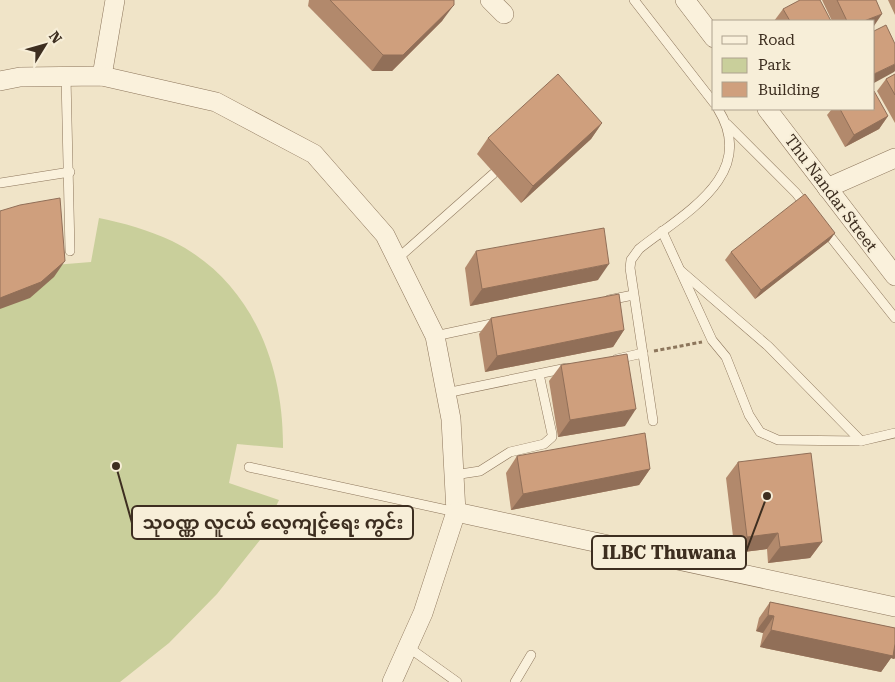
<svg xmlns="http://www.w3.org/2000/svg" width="895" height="682" viewBox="0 0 895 682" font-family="'Roboto Serif','Noto Sans Myanmar',serif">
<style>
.green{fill:#c9cf9b}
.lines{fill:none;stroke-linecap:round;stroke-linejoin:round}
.lane-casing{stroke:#8d765c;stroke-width:10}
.street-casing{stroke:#8d765c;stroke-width:20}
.path{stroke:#8d765c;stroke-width:3;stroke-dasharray:4 2.5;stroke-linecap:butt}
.lane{stroke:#faf1dc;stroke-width:9}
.street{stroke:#faf1dc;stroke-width:19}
.wall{fill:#b2896c}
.shaded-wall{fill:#916f58}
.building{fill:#cf9f7d;stroke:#916f58}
.labels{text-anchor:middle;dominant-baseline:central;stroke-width:4;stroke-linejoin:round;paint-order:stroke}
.street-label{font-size:16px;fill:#3d2e20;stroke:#f7eed8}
.leader{fill:none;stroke:#3d2e20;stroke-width:2}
.callout-dot{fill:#3d2e20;stroke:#f7eed8;stroke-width:2}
.callout{fill:#f7eed8;stroke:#3d2e20;stroke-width:2}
.callout-label{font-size:18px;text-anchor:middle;font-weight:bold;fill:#3d2e20}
</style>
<rect width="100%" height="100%" fill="#f0e4c8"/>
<path class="green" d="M99,218C124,223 148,230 172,241C251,280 284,364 283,448L237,444L229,483L279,500L260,540L217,594L169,643L120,682H0V224L54,265L91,262Z"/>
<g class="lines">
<defs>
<g id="lane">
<path d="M634,0L714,103"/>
<path d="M66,77L70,251"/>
<path d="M727,124L796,193L806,206"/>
<path d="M0,183L70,172"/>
<path d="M825,230L895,318"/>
<path d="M662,231L712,340L726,357L749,415L760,432L778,440L861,441L895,433"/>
<path d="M397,259L493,174"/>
<path d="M681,271L768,346L861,441"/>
<path d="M609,300L633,295"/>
<path d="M435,336L496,323"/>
<path d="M617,359L643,353"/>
<path d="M446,393L567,368"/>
<path d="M653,421L630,268L631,260L639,249C683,214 759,175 718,109"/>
<path d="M249,467L456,512"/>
<path d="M454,475L480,471L510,452L544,444L552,437V434L539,374"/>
<path d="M408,647L457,682"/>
<path d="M515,682L531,655"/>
</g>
<g id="street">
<path d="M490,0L504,14"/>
<path d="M685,0L714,38"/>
<path d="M102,76L115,0"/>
<path d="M0,81L20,77L102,76L216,102L314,154L385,235L435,336L451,419L456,512L423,613L392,682"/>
<path d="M767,109L895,276"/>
<path d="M827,188L895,158"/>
<path d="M456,512L895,607"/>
</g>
</defs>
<use href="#lane" class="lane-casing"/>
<use href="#street" class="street-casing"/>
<path class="path" d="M654,351L702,342"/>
<use href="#lane" class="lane"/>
<use href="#street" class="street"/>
</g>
<g class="wall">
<path d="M309,0H454L442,21L392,71H372L308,6Z"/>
<path d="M822,0H876L874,21H832Z"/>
<path d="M888,0H895V15Z"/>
<path d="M783,9L831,21H774Z"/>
<path d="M895,74V123L877,91L886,79Z"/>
<path d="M832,109H874L888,116L879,129L845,147L827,115Z"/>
<path d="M602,123L591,139L521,203L477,154L488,138Z"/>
<path d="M835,233L829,241L755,299L725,260L731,252Z"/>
<path d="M476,251L598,280L470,306L465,268Z"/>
<path d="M491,318L624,330L613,347L485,372L479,334Z"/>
<path d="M561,365L625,426L558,437L549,381Z"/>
<path d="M517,456L650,469L639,485L511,510L506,473Z"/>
<path d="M738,462L822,542L810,558L768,563L767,549L735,553L726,478Z"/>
<path d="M770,602L895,628V658L894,659L891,658L881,672L760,647L763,633L756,631L759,618Z"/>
</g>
<g class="shaded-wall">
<path d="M454,5L442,21L392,71H372L383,55Z"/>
<path d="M882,14L874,26V21H864Z"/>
<path d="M895,64V71L894,72L874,83V74Z"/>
<path d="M888,116L879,129L845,147L854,135Z"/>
<path d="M602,123L591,139L521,203L533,186Z"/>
<path d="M835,233L829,241L755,299L761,290Z"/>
<path d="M65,261L54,277L30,298L0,309V298Z"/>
<path d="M609,264L598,280L470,306L482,289Z"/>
<path d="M624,330L613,347L485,372L497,356Z"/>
<path d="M636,409L625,426L558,437L570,420Z"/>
<path d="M650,469L639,485L511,510L523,494Z"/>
<path d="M778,533L767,549L735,553L747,537Z"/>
<path d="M822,542L810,558L768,563L780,547Z"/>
<path d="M768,615L774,616L763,633L756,631Z"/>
<path d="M771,630L895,642V658L894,659L891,658L881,672L760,647Z"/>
</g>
<g class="building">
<path d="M330,0H454V5L403,55H383Z"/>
<path d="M800,0H820L831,21H790L783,9Z"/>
<path d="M837,0H876L882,14L864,21H847Z"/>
<path d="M886,25L895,44V64L874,74V31Z"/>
<path d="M558,74L602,123L533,186L488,138Z"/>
<path d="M895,74V95L886,79Z"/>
<path d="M874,91L888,116L854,135L840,109H874Z"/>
<path d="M805,194L835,233L761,290L731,252Z"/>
<path d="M60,198L65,261L41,282L0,298V211L20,205Z"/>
<path d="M604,228L609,264L482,289L476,251Z"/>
<path d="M619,294L624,330L497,356L491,318Z"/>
<path d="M627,354L636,409L570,420L561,365Z"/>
<path d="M645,433L650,469L523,494L517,456Z"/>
<path d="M811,453L822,542L780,547L778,533L747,537L738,462Z"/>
<path d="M770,602L895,628V644L893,656L771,630L774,616L768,615Z"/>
</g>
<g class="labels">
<g class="street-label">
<text transform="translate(831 193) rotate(53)">Thu Nandar Street</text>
</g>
</g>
<path class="leader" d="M116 466L132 523M767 496L746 552"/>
<g class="callout-dot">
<circle cx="116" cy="466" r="5"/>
<circle cx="767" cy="496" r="5"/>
</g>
<g class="callout">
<rect x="132" y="506" width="281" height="33" rx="5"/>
<rect x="592" y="536" width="154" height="33" rx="5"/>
</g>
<g class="callout-label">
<text x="273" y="529">သုဝဏ္ဏ လူငယ် လေ့ကျင့်ရေး ကွင်း</text>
<text x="669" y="559">ILBC Thuwana</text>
</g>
<rect x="712" y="20" width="162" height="90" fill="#f7eed8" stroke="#ada18e"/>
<rect x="722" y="36" width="25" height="8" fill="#faf1dc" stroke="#ada18e"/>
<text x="758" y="45" font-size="15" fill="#3d2e20">Road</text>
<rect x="722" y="58" width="25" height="15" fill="#c9cf9b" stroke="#ada18e"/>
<text x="758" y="70" font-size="15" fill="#3d2e20">Park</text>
<rect x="722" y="82" width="25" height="15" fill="#cf9f7d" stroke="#ada18e"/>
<text x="758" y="95" font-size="15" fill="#3d2e20">Building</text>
<g transform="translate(45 45) rotate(53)" stroke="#f7eed8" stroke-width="4" paint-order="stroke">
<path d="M0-4L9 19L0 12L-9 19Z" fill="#3d2e20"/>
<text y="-8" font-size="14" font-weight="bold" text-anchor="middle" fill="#3d2e20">N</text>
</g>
</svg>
